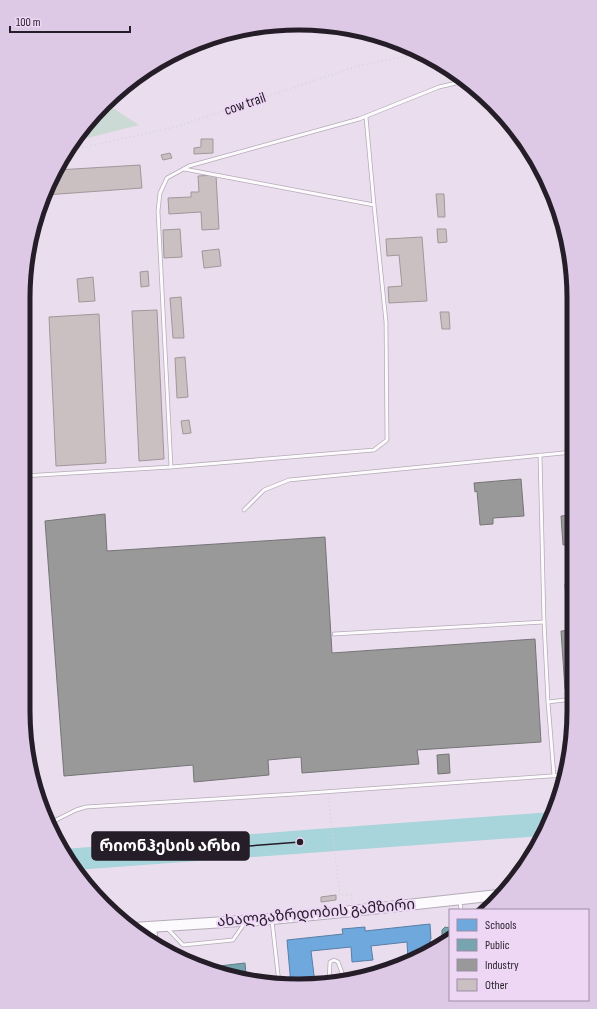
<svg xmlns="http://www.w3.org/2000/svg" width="597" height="1009" viewBox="0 0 597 1009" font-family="'Sofia Sans Condensed','Noto Sans Georgian',sans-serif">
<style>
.green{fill:#ccdad6}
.water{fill:#a8d4db}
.schools{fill:#6fa8dc;stroke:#597ea6}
.public{fill:#76a5af;stroke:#5e7c86}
.industry{fill:#999;stroke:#767477}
.building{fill:#cabfc1;stroke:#a1979a}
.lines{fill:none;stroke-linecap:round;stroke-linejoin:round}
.service-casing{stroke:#b4abb8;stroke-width:4.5}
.minor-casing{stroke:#b4abb8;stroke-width:8}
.primary-casing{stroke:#b4abb8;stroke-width:12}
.path{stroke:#d6d2d6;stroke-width:1.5;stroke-dasharray:1 3;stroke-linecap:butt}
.service{stroke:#fcfafc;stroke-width:3}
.minor{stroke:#fcfafc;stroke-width:6}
.primary{stroke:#fcfafc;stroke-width:10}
.labels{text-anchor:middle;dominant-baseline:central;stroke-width:4;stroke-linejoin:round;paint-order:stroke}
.street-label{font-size:15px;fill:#251d28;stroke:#edd7f5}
.rim{fill:none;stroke:#251d28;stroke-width:5}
.leader{fill:none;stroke:#251d28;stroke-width:1.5}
.callout-dot{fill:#251d28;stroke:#edd7f5;stroke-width:1.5}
.callout{fill:#251d28;stroke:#251d28;stroke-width:1.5}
.callout-label{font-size:16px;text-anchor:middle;font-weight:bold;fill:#fff}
</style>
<rect width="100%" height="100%" fill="#eadeee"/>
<path class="green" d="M105,103L139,125L72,142L104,104Z"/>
<path class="water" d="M553,812L541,836L75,870L64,849L317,829Z"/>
<path class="schools" d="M430,924L431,939L430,940L431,948L408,960L407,942L371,946L373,960L352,962L351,947L311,951L315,983L298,986L291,985L287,940L343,934L342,929L365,927V931Z"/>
<g class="public">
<path d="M445,927L450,928V938L442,942V930Z"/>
<path d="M245,963L246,975L251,974V978L210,971L202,968Z"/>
</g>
<g class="industry">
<path d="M521,479L524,516L493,518V524L480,525L477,491L475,492L474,483Z"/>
<path d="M105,514L107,551L325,537L332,653L535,639L541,742L417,750L419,764L302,773L301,757L268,760L269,775L194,782L193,765L64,776L45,521Z"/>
<path d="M573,515V544L563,545L561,516Z"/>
<path d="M573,583V598H566L565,584Z"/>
<path d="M573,630V689H565L561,631Z"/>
<path d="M449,754L450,773L438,774L437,755Z"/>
</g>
<g class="building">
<path d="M201,139H213V153L194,154V148L201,147Z"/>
<path d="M170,153L172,158L163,160L161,155Z"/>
<path d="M140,165L142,188L45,195L57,170Z"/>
<path d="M216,175L219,229L202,230L201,212L169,214L168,198L191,197V192H199L198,176Z"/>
<path d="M436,194H444L445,217H438Z"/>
<path d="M180,229L182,257L164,258L163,230Z"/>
<path d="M437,229H446L447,242L438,243Z"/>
<path d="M422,237L427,301L389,303L388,287L402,286L399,255L387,256L386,239Z"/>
<path d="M219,249L221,266L204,268L202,251Z"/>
<path d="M148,271L149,286L141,287L140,272Z"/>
<path d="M93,277L95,301L79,302L77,279Z"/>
<path d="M181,297L184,338H173L170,298Z"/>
<path d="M157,310L164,459L139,461L132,311Z"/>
<path d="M440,312H449L450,329H442Z"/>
<path d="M99,314L106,463L56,466L49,317Z"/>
<path d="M185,357L188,397L177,398L175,358Z"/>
<path d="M189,420L191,433L183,434L181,421Z"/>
<path d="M336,895V900L321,902V897Z"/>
</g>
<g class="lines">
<defs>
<g id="service">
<path d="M366,117L374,205"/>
<path d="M540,455L544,622L548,702L573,699"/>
<path d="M171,467L158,211L160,193L167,178L189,166L359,119L439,87L465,81"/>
<path d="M23,476L171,467L374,450L387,440L386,322L374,205L184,169"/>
<path d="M244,510L264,490L289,480L573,452"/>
<path d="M334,634L544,622"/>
<path d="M548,702L554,776"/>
<path d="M50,823L76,810L86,807L295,794L564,775"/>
<path d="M460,902L461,910"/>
<path d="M272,921L279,983"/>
<path d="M168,929L183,945L233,940L244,924"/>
<path d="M329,981L330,962L334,960L338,962L344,978"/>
</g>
<path id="minor" d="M153,927L155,944"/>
<path id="primary" d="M133,928L272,919L353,911L498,895"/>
</defs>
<use href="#service" class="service-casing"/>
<use href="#minor" class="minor-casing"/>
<use href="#primary" class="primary-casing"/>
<g class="path">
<path d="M67,151L175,127L358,66L421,53"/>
<path d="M328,798L340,895H351L352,903"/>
</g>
<use href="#service" class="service"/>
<use href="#minor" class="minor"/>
<use href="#primary" class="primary"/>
</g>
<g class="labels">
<g class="street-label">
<text transform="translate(245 104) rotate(-19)">cow trail</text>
<text transform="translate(316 913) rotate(-5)">ახალგაზრდობის გამზირი</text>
</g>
</g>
<path d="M0 0H597V1009H0ZM298 30H299A268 268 0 0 1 567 298V711A268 268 0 0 1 299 979H298A268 268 0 0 1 30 711V298A268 268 0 0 1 298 30Z" fill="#ddc8e5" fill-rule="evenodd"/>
<path class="rim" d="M298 30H299A268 268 0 0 1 567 298V711A268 268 0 0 1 299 979H298A268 268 0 0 1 30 711V298A268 268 0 0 1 298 30Z"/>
<path class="leader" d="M300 842L249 846"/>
<circle class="callout-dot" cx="300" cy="842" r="4"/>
<rect class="callout" x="92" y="832" width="157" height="28" rx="4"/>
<g class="callout-label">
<text x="170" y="851">რიონჰესის არხი</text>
</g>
<rect x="449" y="909" width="140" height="92" fill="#edd7f5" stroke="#9d8da3"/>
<rect x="457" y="919" width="20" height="12" fill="#6fa8dc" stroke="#9d8da3"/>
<text x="485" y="929" font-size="12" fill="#251d28">Schools</text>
<rect x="457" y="939" width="20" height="12" fill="#76a5af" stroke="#9d8da3"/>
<text x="485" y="949" font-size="12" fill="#251d28">Public</text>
<rect x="457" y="959" width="20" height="12" fill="#999999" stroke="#9d8da3"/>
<text x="485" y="969" font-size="12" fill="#251d28">Industry</text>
<rect x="457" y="979" width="20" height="12" fill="#cabfc1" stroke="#9d8da3"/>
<text x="485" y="989" font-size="12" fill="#251d28">Other</text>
<path d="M10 26v6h120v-6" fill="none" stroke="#251d28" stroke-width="2"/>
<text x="16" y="26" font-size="12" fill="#251d28" stroke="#edd7f5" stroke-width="3" paint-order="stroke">100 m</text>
</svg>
